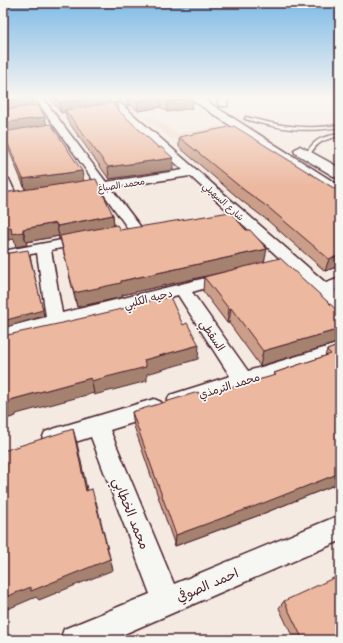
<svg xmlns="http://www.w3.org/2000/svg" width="343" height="643" viewBox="0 0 343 643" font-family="'Playpen Sans','Playpen Sans Arabic',sans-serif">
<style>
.built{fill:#f2dbcd}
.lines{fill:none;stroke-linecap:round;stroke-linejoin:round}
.service-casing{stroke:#4a1f2b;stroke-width:3}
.minor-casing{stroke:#4a1f2b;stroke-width:3}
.tertiary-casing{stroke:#4a1f2b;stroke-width:3}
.secondary-casing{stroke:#4a1f2b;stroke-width:3}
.service{fill:#f6f6f2;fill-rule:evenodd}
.minor{fill:#f6f6f2;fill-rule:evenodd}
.tertiary{fill:#f6f6f2;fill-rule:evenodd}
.secondary{fill:#f6f6f2;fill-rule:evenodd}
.wall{fill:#cb9e89;stroke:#4a1f2b}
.shaded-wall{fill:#a5816f;stroke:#4a1f2b}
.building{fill:#ecb89f;stroke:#4a1f2b}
.labels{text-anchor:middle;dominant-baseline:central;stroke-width:3.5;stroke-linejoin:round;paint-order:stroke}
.far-street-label{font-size:9px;fill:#4a1f2b;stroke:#f6f6f2}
.street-label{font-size:11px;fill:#4a1f2b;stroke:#f6f6f2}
.near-street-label{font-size:13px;fill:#4a1f2b;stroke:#f6f6f2}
</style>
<rect width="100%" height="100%" fill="#f4eae1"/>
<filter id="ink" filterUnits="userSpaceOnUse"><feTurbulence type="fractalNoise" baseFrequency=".025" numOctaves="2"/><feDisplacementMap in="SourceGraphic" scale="8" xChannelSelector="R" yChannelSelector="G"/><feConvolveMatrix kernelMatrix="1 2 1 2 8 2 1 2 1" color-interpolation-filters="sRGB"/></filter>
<g filter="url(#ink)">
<path class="built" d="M153,116L174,132L180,133L219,126L224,130L171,139L145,118Z"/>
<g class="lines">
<defs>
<g id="service">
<path d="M246,117C281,126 303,130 340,125V127C303,133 280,129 245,119Z"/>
<path d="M340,134V136C323,140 318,141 309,156L305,155C315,138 322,137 340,134Z"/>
</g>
<g id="minor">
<path d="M34,97H42L106,182L183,170L104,97H113L326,283L340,278V288L335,290L340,295V309L334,308L190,176L111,188L143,230L141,233H131L101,190L78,193L74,192L72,190L74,188L96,184Z"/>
<path d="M3,176L9,179L18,199L16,202L12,203C1,200 3,185 3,176Z"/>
<path d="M83,236L88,237L90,240L88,243L51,250L62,313L226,273L231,275L234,278L231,281L192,292L248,371L340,343V357L177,409L170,407L167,401L170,395L230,376L178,295L3,340V328L46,317L37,253L3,259V251Z"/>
<path d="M154,399L161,402L164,408L161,414L110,430L174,584L340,515V541L110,640H60L64,629L150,594L91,437L53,449L45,446L42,439L45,432L53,429Z"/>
</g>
<path id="tertiary" d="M217,97H227V106H219Z"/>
<g id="secondary">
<path d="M188,97H200L340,186V198L335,196Z"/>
<path d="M300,146L340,168V178L335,177L295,153L294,150Z"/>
</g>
</defs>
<use href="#service" class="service-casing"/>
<use href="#minor" class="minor-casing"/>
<use href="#tertiary" class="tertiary-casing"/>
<use href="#secondary" class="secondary-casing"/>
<use href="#service" class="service"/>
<use href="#minor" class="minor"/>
<use href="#tertiary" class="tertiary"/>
<use href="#secondary" class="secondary"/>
</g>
<g class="wall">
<path d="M49,97H110V103L119,111L173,170L109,179L67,120L65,112L61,113Z"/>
<path d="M115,97H190L192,108L167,112L161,107L138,111L130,104L127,108Z"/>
<path d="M34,106L47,124L84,181L113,215L114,226L120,230L264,262L340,313V342L260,366L229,323H227L203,291L204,277L213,274L122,295L123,297L77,307L60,238L59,239V236L26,242L27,245L16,247L14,239L25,189L6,143L3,134Z"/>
<path d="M179,137L340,192V266L325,271L267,220L242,201L179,147Z"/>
<path d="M340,345V486H339L337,484L257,516L175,546L134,426L132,412L200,396L274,376V373L325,356L327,350Z"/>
<path d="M284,601L340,640H294L279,608Z"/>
</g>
<g class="shaded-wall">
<path d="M99,97H110L111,105L65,110V112L61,113L59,103Z"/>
<path d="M127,97H130V104L127,108Z"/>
<path d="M32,98L34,107L3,111V101Z"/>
<path d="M161,98V107L138,111L137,101Z"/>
<path d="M192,98V108L167,112V102Z"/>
<path d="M118,103L119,114L113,104Z"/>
<path d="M45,117L47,127L3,133V123Z"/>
<path d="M173,158V170L109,179L108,167Z"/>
<path d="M82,171L84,183L26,192L23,179Z"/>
<path d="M113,215L114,228L59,239L57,226Z"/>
<path d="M56,223L59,236L26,242L23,229Z"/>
<path d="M11,227L23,232L27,245L16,247L14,239L3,241V228Z"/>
<path d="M267,249L264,263L122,295L123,297L77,307L74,293L121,281Z"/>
<path d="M340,255V266L325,271L329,259Z"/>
<path d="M30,256L44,316L3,328V321Z"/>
<path d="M231,308L229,323H227L229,309Z"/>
<path d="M340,329V342L260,366L263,351Z"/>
<path d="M199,345L198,359L147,374V381L94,395L91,381L144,360Z"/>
<path d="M91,378L94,393L16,414V416L3,420V404L10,400Z"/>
<path d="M73,429L77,443L90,503L86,491Z"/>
<path d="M340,473V479L337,484L257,516L175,546L176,535Z"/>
<path d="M96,501L113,570L39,600L36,597L3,611V598Z"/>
</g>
<g class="building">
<path d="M3,97H32V98L3,101Z"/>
<path d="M55,97H99L59,103Z"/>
<path d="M132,97H190L192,98L167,102L161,98L137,101Z"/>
<path d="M117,102L118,103L113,104L116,108L159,148L161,147L173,158L108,167L65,110Z"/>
<path d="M38,105L45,117L3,123V110Z"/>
<path d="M51,124L82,171L23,179L3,132Z"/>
<path d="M234,126L340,192V255L329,259L269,208L244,190L179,137Z"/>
<path d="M96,179L113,215L57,226L56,223L23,229V232L12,234L11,227L3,228V193Z"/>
<path d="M230,212L246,230H250L267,249L121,281V283L74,293L60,236L117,225L120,230Z"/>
<path d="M28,250L43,310L3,321V254Z"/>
<path d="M280,258L340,313V329L263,351L231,308L229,309L204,277Z"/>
<path d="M170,297L183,325L187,323L199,345L144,360L146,367L91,381V378L10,400V402L3,404V336L62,323L130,307L129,305Z"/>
<path d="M340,345V473L261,504L176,535L132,412L198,392L200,396L276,375L274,373L331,354L327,350Z"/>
<path d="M73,429L86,491L92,489L110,559L31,591V587L3,598V451Z"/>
<path d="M340,575V640H303L284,601Z"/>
</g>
</g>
<linearGradient id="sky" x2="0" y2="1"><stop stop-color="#7fbbe6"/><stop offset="0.52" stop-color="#faf6f2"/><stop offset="1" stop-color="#faf6f2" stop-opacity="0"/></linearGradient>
<rect width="343" height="187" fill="url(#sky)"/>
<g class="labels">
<g class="far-street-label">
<text transform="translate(121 184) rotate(-9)">محمد الصباغ</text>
<text transform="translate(224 201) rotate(42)">شارع السهيلي</text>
</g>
<g class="street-label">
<text transform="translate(148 298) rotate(-14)">دحيه الكلبي</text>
<text transform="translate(213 335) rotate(56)">السقطي</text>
<text transform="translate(229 385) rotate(-17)">محمد الترمذي</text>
</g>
<g class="near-street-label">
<text transform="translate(132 513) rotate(68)">محمد الخطابي</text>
<text transform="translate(207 584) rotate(-23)">احمد الصوفي</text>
</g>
</g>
<rect width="343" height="643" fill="none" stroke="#f6f6f2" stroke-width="16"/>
<rect x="8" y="8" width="327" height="627" fill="none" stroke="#4a1f2b" stroke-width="1.5" filter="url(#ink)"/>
</svg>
